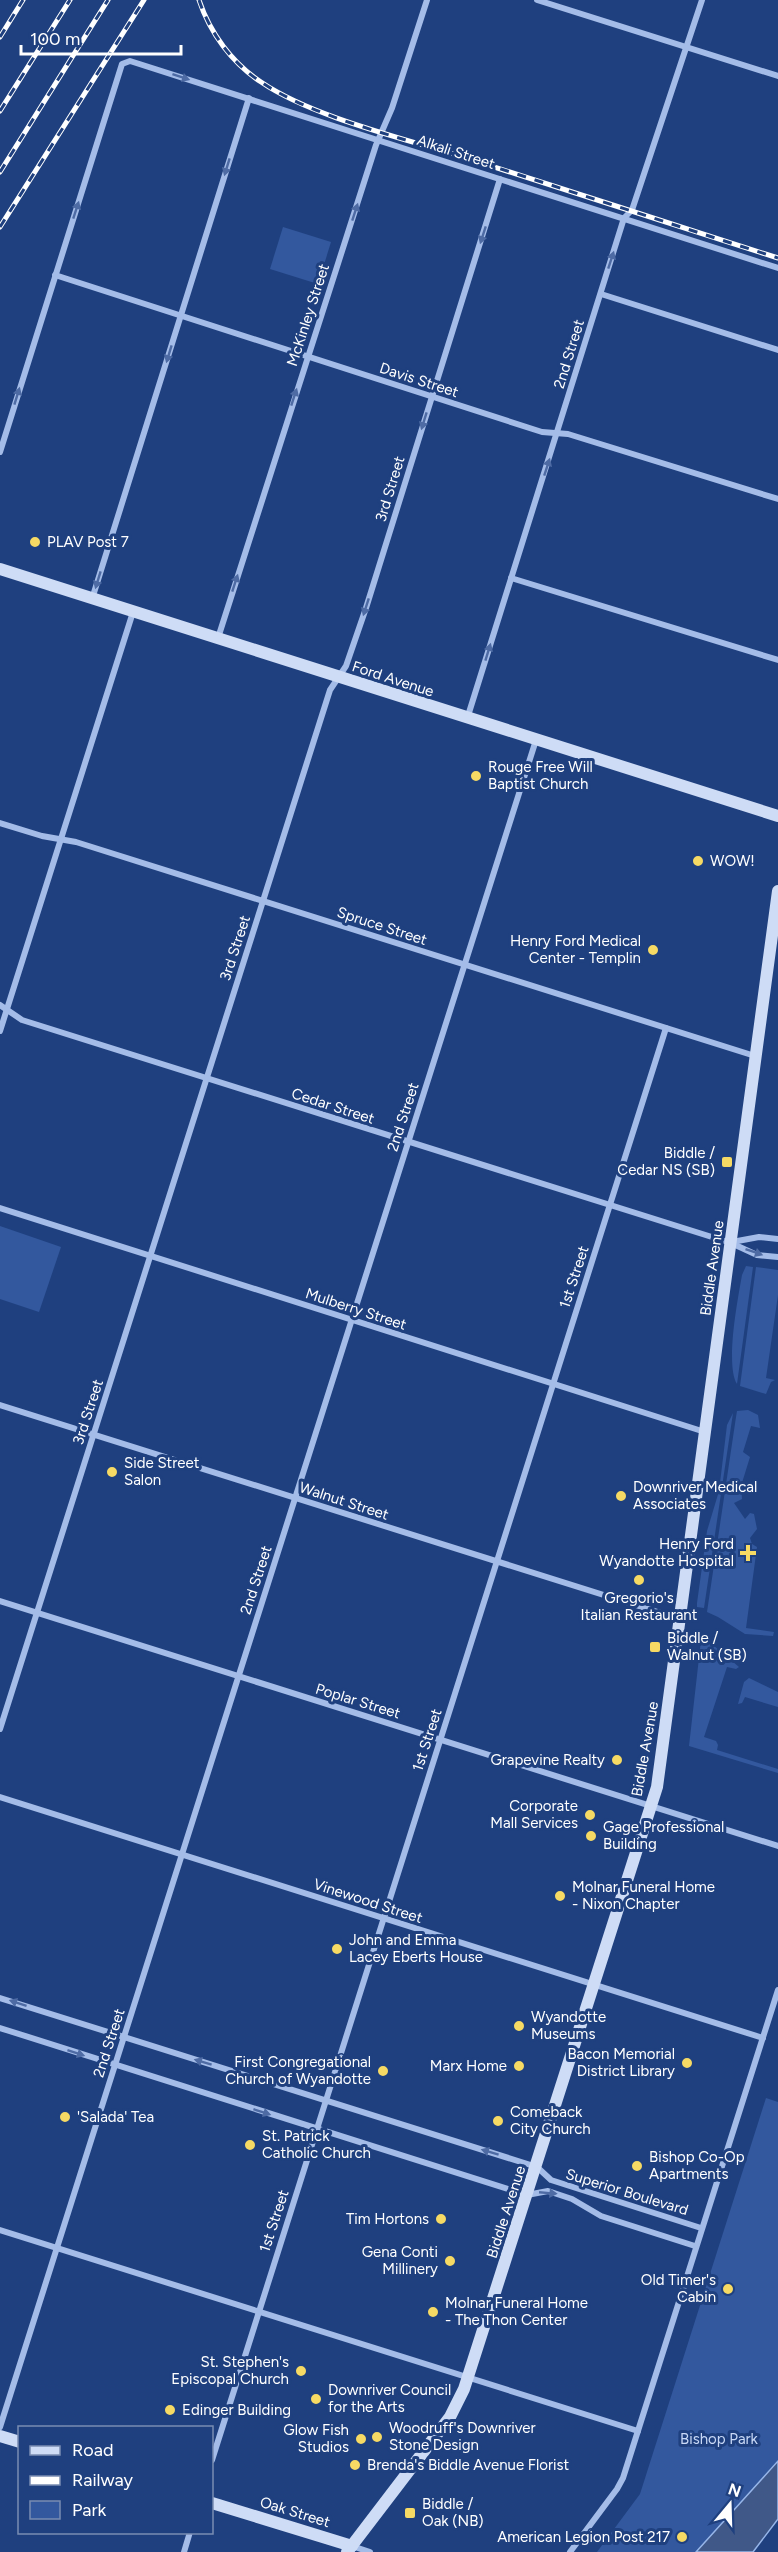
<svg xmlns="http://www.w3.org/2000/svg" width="778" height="2552" viewBox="0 0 778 2552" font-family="Figtree,sans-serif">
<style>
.green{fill:#33589e}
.water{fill:#405888;stroke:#97b6e9;stroke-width:1.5}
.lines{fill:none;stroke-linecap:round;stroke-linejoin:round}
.street{stroke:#a4bce8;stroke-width:6}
.secondary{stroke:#cedcf6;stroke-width:12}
.rail-casing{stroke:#fff;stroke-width:5}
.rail{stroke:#1f407f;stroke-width:3;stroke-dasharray:9;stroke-linecap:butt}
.oneway{fill:#4e6ba4}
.poi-dot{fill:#f6da64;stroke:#1f407f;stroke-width:2}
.labels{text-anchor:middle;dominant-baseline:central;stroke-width:6;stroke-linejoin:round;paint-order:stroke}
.street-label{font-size:15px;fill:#fff;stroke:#1f407f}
.poi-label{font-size:15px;fill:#fff;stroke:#1f407f;text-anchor:start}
.park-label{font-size:15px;fill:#c8d8f6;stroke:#1f407f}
</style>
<rect width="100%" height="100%" fill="#1f407f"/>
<g class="green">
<path d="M283,227L331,242L318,284L270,269Z"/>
<path d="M0,1226L61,1247L39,1312L0,1299Z"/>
<path d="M746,1266L753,1267L737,1384C725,1365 738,1298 742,1275Z"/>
<path d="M756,1267L778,1270V1295L766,1378L775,1380L771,1382L766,1394L740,1386Z"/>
<path d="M748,1410L758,1415L760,1428L751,1426L743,1452L750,1457L741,1486L742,1499L734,1503L745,1519L750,1513L754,1514L757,1529L750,1538L752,1544L757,1547L746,1628L774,1632L773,1636L745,1634L718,1617L707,1612L736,1417L737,1411Z"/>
<path d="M733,1413L704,1608L697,1607V1603L707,1531L719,1491L727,1425Z"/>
<path d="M701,1640L713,1645L739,1667L736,1669L727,1667L704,1737L716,1741L718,1745L717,1750L778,1769V1773L689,1746Z"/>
<path d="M749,1678L778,1692V1707L745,1697L742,1703L738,1704L744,1682Z"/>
<path d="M766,2098L778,2102V2461L696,2552H597L640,2494Z"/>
</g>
<path class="water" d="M778,2461V2519L753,2552H696Z"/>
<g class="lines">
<g class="street">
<path d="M537,0L778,76"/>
<path d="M55,275L542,432L568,434L778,499"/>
<path d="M601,294L778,350"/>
<path d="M0,452L122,64L130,61L778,268"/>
<path d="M511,578L778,660"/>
<path d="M92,599L249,98"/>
<path d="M218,638L376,145L392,108L427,0"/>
<path d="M467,719L624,218L632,210L702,0"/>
<path d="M0,823L42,836L76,842L755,1056"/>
<path d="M0,1005L22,1020L731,1243L757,1255L778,1257"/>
<path d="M0,1031L133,612"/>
<path d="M0,1208L705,1432"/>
<path d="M732,1242L759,1237L778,1239"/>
<path d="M0,1405L680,1619"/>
<path d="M0,1601L778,1846"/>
<path d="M0,1729L330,690L346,666L366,608L500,179"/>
<path d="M0,1797L763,2038"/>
<path d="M0,1998L537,2167L551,2180L701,2228"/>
<path d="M0,2028L527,2195L548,2191L572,2199L601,2216L695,2246"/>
<path d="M0,2230L638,2431"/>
<path d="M0,2427L536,740"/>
<path d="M212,2460L666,1028"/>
<path d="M352,2546L370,2552"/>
<path d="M184,2552L190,2532"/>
<path d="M570,2552L617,2489L623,2478L778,1990"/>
</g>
<g class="secondary">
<path d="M0,569L778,816"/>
<path d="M0,2436L20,2442"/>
<path d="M212,2503L352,2546"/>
<path d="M347,2552L450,2417L464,2389L657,1787L778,891"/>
</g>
<defs>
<g id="rail">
<path d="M199,0C210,33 232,63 261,82C311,116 398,137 457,155C564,189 671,224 778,258"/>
<path d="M0,37L23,0"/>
<path d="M0,111L70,0"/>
<path d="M0,172L108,0"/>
<path d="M0,227L144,0"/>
</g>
</defs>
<use href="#rail" class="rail-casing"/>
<use href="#rail" class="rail"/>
</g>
<defs><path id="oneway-solid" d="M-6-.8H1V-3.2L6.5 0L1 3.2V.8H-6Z" transform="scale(1.5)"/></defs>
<g class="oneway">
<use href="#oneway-solid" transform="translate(181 77) rotate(18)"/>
<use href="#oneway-solid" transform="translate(227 167) rotate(107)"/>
<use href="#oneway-solid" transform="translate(76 210) rotate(-72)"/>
<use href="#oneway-solid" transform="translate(355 212) rotate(-72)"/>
<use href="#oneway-solid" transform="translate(483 235) rotate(108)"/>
<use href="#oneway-solid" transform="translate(611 260) rotate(-72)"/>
<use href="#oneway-solid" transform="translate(169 354) rotate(107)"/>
<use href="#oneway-solid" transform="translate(17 396) rotate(-73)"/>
<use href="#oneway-solid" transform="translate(294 397) rotate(-72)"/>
<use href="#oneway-solid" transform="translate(424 421) rotate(107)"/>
<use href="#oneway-solid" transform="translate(547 467) rotate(-72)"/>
<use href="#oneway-solid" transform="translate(98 580) rotate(107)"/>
<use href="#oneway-solid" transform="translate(235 583) rotate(-72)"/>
<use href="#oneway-solid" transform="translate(366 607) rotate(108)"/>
<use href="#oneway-solid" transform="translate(488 652) rotate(-73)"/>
<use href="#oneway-solid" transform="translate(754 1252) rotate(19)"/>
<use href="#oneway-solid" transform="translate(18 2003) rotate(-162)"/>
<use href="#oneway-solid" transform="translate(76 2053) rotate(18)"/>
<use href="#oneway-solid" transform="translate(203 2062) rotate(-163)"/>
<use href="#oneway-solid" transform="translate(262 2112) rotate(18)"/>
<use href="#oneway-solid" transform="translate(490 2152) rotate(-163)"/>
<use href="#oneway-solid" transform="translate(548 2193) rotate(5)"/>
</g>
<g class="poi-dot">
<circle cx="35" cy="542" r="6"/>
<circle cx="476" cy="776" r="6"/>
<circle cx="698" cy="861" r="6"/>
<circle cx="653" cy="950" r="6"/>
<rect x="721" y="1156" width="12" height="12" rx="3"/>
<circle cx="112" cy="1472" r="6"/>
<circle cx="621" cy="1496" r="6"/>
<path d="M745 1544h6v6h6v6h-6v6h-6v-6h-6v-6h6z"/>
<circle cx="639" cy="1580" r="6"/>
<rect x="649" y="1641" width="12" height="12" rx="3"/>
<circle cx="617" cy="1760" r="6"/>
<circle cx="590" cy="1815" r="6"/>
<circle cx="591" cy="1836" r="6"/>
<circle cx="560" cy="1896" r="6"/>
<circle cx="337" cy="1949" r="6"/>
<circle cx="519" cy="2026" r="6"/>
<circle cx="687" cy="2063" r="6"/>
<circle cx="519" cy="2066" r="6"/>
<circle cx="383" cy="2071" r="6"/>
<circle cx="65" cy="2117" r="6"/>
<circle cx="498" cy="2121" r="6"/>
<circle cx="250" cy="2145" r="6"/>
<circle cx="637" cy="2166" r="6"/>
<circle cx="441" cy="2219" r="6"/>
<circle cx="450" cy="2261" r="6"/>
<circle cx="728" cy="2289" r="6"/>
<circle cx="433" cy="2312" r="6"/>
<circle cx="301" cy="2371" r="6"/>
<circle cx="316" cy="2399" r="6"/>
<circle cx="170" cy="2410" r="6"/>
<circle cx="377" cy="2437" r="6"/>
<circle cx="361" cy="2439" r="6"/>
<circle cx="355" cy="2465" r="6"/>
<rect x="404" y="2507" width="12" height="12" rx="3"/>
<circle cx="682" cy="2537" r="6"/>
</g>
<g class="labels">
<g class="street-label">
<text transform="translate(456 152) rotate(18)">Alkali Street</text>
<text transform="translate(308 315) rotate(-72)">McKinley Street</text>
<text transform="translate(569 354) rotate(-73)">2nd Street</text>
<text transform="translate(419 380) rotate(18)">Davis Street</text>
<text transform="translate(390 489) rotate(-73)">3rd Street</text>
<text transform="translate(393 679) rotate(18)">Ford Avenue</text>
<text transform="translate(382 926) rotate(18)">Spruce Street</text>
<text transform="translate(235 948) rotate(-72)">3rd Street</text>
<text transform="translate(333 1106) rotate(18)">Cedar Street</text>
<text transform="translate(403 1117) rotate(-72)">2nd Street</text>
<text transform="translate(712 1268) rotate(-82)">Biddle Avenue</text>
<text transform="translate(574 1277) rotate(-72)">1st Street</text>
<text transform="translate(356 1309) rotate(18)">Mulberry Street</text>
<text transform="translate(88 1412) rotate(-72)">3rd Street</text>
<text transform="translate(344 1501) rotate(18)">Walnut Street</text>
<text transform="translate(256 1580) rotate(-72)">2nd Street</text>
<text transform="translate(358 1701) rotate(17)">Poplar Street</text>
<text transform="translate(427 1740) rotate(-72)">1st Street</text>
<text transform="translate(645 1749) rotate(-80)">Biddle Avenue</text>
<text transform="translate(368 1901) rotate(18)">Vinewood Street</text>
<text transform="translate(109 2043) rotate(-72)">2nd Street</text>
<text transform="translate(627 2192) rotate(17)">Superior Boulevard</text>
<text transform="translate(506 2212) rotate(-72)">Biddle Avenue</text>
<text transform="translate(274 2221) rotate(-72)">1st Street</text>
<text transform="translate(295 2512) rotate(17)">Oak Street</text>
</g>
<g class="poi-label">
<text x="47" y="542">PLAV Post 7</text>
<text x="488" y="767">Rouge Free Will<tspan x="488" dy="17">Baptist Church</tspan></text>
<text x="710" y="861">WOW!</text>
<text x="641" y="941" text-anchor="end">Henry Ford Medical<tspan x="641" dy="17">Center - Templin</tspan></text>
<text x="715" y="1153" text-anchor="end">Biddle /<tspan x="715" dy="17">Cedar NS (SB)</tspan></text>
<text x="124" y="1463">Side Street<tspan x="124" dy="17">Salon</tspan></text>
<text x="633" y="1487">Downriver Medical<tspan x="633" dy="17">Associates</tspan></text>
<text x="734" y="1544" text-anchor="end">Henry Ford<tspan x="734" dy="17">Wyandotte Hospital</tspan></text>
<text x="639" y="1598" text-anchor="middle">Gregorio's<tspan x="639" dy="17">Italian Restaurant</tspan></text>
<text x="667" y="1638">Biddle /<tspan x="667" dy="17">Walnut (SB)</tspan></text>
<text x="605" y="1760" text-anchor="end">Grapevine Realty</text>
<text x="578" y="1806" text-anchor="end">Corporate<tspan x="578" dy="17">Mall Services</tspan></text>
<text x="603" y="1827">Gage Professional<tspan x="603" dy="17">Building</tspan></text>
<text x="572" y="1887">Molnar Funeral Home<tspan x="572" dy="17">- Nixon Chapter</tspan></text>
<text x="349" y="1940">John and Emma<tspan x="349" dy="17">Lacey Eberts House</tspan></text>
<text x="531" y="2017">Wyandotte<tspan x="531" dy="17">Museums</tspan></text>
<text x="675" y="2054" text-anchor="end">Bacon Memorial<tspan x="675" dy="17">District Library</tspan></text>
<text x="371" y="2062" text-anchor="end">First Congregational<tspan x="371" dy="17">Church of Wyandotte</tspan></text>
<text x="507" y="2066" text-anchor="end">Marx Home</text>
<text x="510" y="2112">Comeback<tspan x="510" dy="17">City Church</tspan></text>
<text x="77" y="2117">'Salada' Tea</text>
<text x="262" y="2136">St. Patrick<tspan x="262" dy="17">Catholic Church</tspan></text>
<text x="649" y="2157">Bishop Co-Op<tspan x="649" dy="17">Apartments</tspan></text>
<text x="429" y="2219" text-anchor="end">Tim Hortons</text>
<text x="438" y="2252" text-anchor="end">Gena Conti<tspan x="438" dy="17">Millinery</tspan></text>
<text x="716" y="2280" text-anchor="end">Old Timer's<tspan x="716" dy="17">Cabin</tspan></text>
<text x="445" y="2303">Molnar Funeral Home<tspan x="445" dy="17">- The Thon Center</tspan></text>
<text x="289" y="2362" text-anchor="end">St. Stephen's<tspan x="289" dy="17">Episcopal Church</tspan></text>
<text x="328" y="2390">Downriver Council<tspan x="328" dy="17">for the Arts</tspan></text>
<text x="182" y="2410">Edinger Building</text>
<text x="389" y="2428">Woodruff's Downriver<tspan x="389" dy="17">Stone Design</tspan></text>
<text x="349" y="2430" text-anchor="end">Glow Fish<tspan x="349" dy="17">Studios</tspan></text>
<text x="367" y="2465">Brenda's Biddle Avenue Florist</text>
<text x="422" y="2504">Biddle /<tspan x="422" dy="17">Oak (NB)</tspan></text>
<text x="670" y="2537" text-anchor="end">American Legion Post 217</text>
</g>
<g class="park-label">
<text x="719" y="2439">Bishop Park</text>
</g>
</g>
<rect x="18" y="2426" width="195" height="108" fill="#1f407f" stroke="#798cb2" stroke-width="1.5"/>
<rect x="30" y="2446" width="30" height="9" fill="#cedcf6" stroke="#798cb2" stroke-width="1.5"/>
<text x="72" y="2456" font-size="18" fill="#ffffff">Road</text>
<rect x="30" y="2476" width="30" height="9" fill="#ffffff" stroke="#798cb2" stroke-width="1.5"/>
<text x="72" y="2486" font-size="18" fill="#ffffff">Railway</text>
<rect x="30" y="2501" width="30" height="18" fill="#33589e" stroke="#798cb2" stroke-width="1.5"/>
<text x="72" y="2516" font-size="18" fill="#ffffff">Park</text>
<g transform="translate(730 2504) rotate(19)" stroke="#1f407f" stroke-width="4.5" paint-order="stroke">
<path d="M0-4.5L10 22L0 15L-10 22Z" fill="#ffffff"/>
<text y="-9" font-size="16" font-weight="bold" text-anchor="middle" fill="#ffffff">N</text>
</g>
<path d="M21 45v9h160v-9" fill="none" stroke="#ffffff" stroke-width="3"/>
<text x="30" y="45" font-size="18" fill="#ffffff" stroke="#1f407f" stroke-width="4.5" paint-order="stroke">100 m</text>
</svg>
